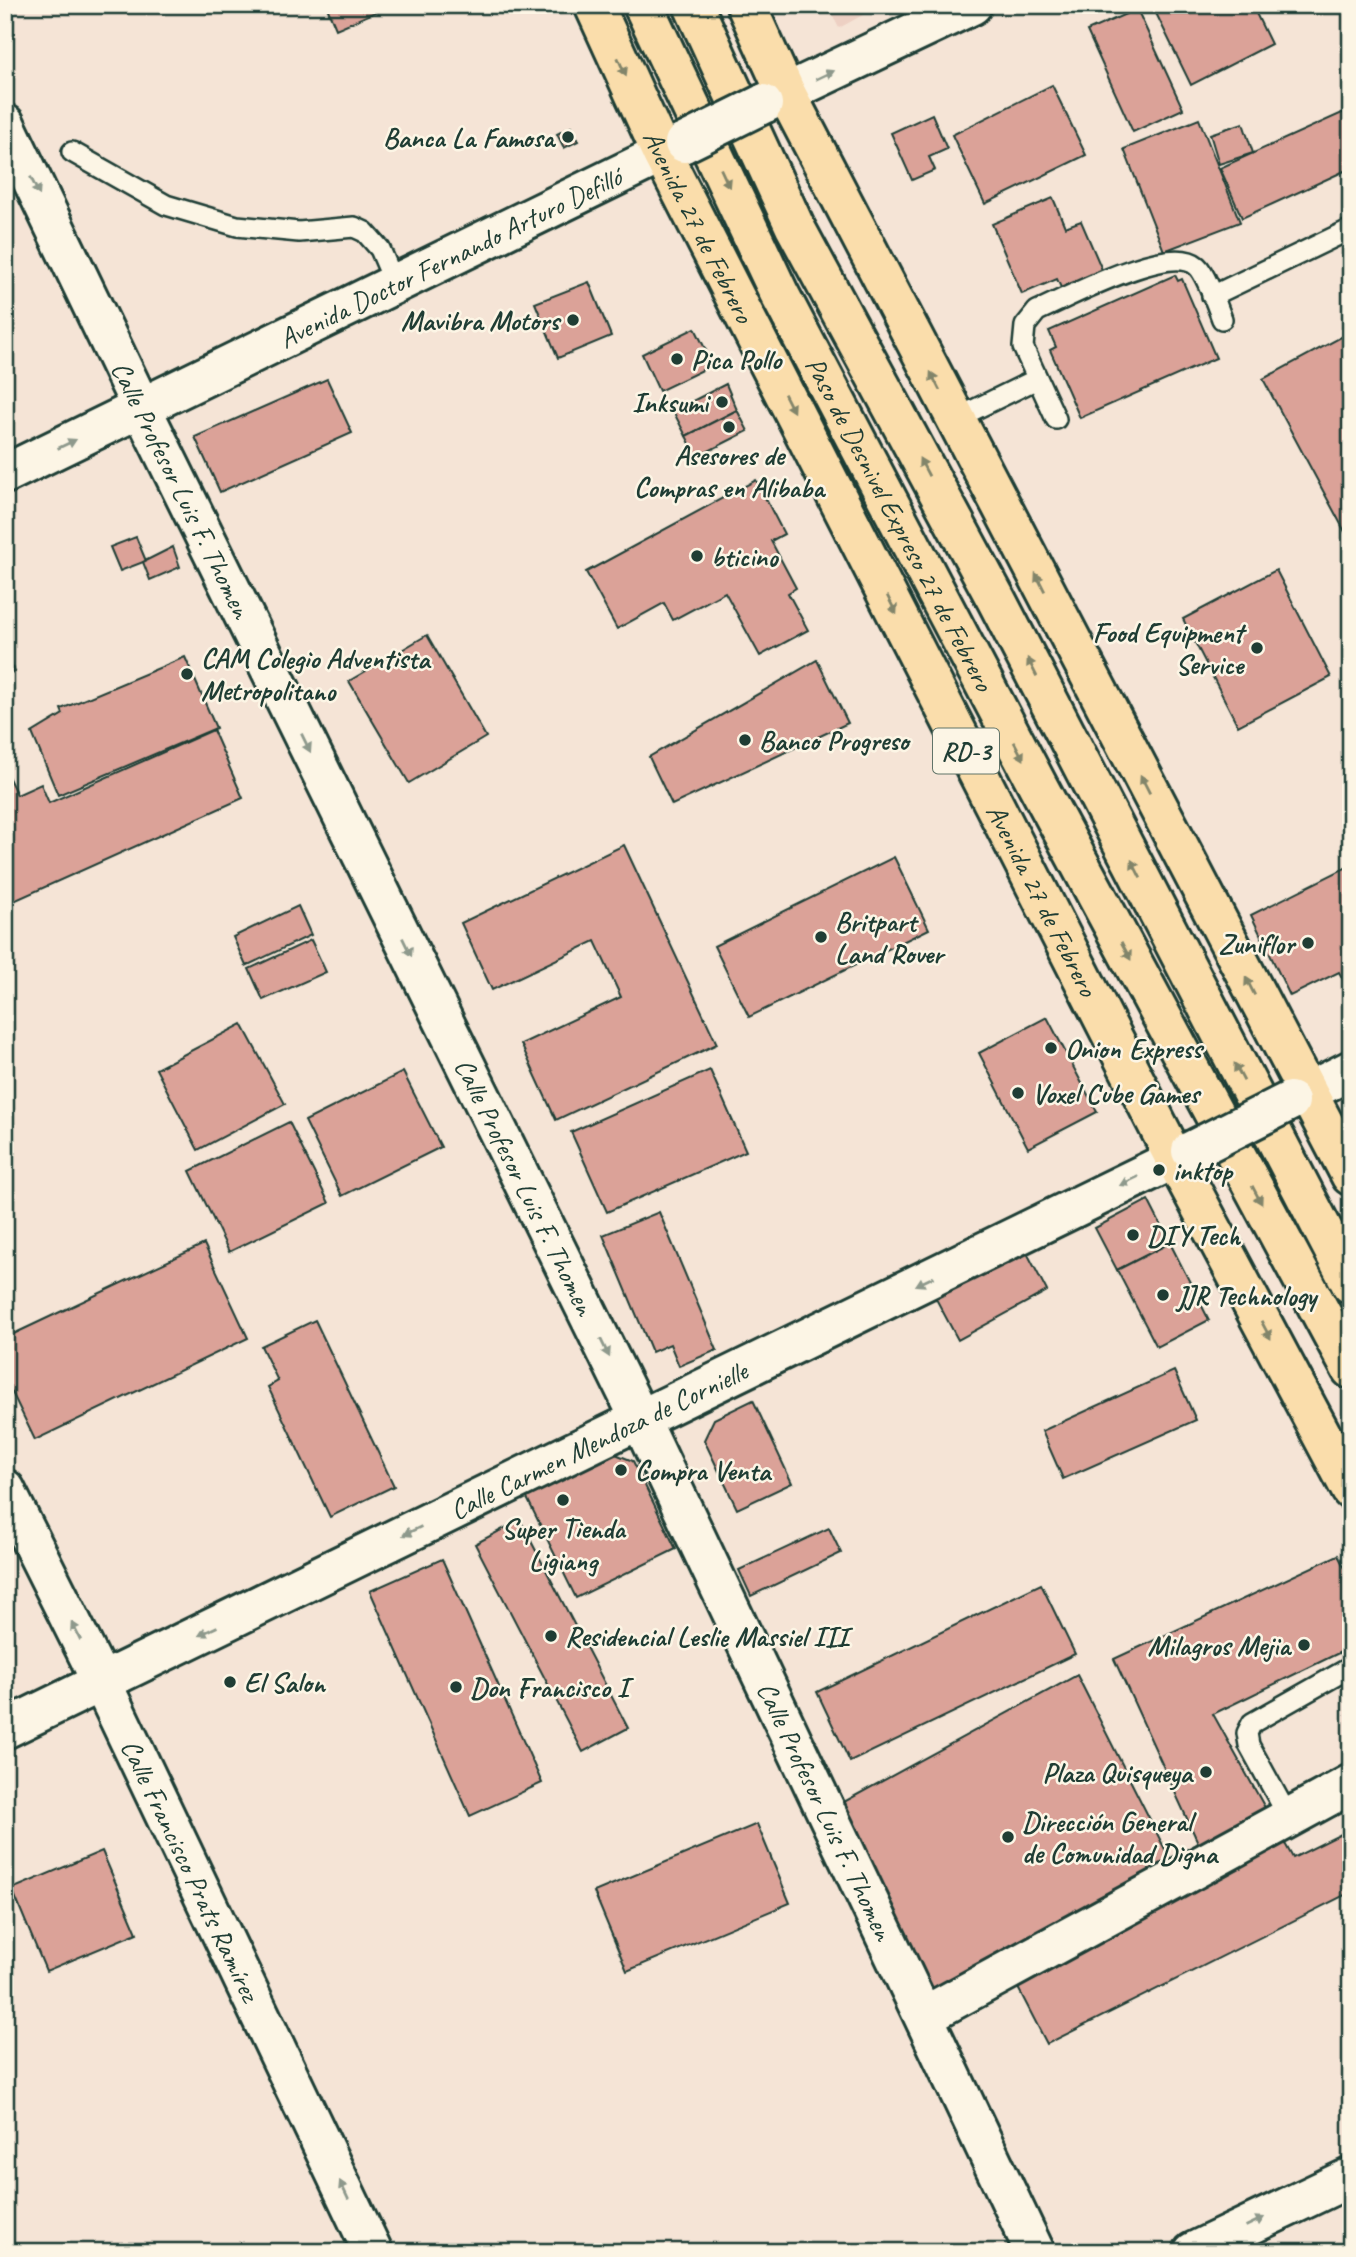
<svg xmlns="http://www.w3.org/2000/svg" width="1356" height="2257" viewBox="0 0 1356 2257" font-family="Caveat,sans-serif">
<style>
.built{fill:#edd0c3}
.building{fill:#dba298;stroke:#1f3d34;stroke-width:2}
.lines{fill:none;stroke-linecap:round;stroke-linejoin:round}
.service-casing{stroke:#1f3d34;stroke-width:24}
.minor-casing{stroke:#1f3d34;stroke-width:44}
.tertiary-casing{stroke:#1f3d34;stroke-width:44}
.primary-casing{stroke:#1f3d34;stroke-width:44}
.motorway-casing{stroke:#1f3d34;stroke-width:44}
.service{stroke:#fcf5e5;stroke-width:19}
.minor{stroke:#fcf5e5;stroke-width:38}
.tertiary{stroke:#fcf5e5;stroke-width:38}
.primary{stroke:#faddab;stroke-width:38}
.motorway{stroke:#faddab;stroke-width:38}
.tertiary-bridge-casing{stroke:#1f3d34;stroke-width:44;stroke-linecap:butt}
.tertiary-bridge{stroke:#fcf5e5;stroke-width:38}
.oneway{fill:#82856a}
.oneway2{fill:#8e998c}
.poi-dot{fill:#1f3d34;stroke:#fcf5e5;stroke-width:2.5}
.labels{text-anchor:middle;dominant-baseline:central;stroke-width:5;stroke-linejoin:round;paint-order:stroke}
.shield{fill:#fcf5e5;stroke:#617469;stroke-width:2}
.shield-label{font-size:26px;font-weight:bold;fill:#1f3d34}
.poi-label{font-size:28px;font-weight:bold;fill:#1f3d34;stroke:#fcf5e5;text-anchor:start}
.street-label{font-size:28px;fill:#1f3d34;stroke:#fcf5e5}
</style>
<rect width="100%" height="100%" fill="#f5e4d6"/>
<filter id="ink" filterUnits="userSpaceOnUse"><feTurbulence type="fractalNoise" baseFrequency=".0143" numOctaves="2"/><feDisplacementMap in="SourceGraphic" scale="14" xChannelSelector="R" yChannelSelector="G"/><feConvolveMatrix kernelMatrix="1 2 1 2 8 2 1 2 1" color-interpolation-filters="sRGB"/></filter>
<g filter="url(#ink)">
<path class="built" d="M827,5H881L839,28Z"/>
<g class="building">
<path d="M326,5H392L336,29Z"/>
<path d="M1152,5H1252L1271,44L1191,85Z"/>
<path d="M1137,9L1183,109L1133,132L1087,31Z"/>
<path d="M1052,85L1086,155L985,204L952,135Z"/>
<path d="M1351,109V168L1242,218L1220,168Z"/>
<path d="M932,114L947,149L929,157L935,170L912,180L891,133Z"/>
<path d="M1199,119L1240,222L1164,251L1124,149Z"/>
<path d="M1243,123L1253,153L1219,164L1210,134Z"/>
<path d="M571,127L578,141L564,148L557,134Z"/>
<path d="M1053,198L1065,227L1081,221L1103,272L1062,290L1057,279L1022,294L992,224Z"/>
<path d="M1175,275L1178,281L1182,279L1216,358L1080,418L1050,350L1056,347L1049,331Z"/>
<path d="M589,282L611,336L558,358L535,303Z"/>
<path d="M695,328L713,365L659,391L642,354Z"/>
<path d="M1343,336L1351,351V543L1263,379Z"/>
<path d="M327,379L352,433L220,492L195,437Z"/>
<path d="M726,384L737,410L686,436L673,411Z"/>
<path d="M737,410L748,431L697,457L686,436Z"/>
<path d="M756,480L784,534L771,541L796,588L788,593L808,630L760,656L725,592L673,620L664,603L617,629L586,572Z"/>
<path d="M136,537L146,561L120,571L110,547Z"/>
<path d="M173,547L180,567L150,580L143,562Z"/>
<path d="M1276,570L1331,677L1238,726L1183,619Z"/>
<path d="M427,635L486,737L409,783L349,681Z"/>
<path d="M5,650L15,671L5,676Z"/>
<path d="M185,657L216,728L58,795L32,733L63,714L61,709Z"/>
<path d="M817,660L848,723L672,805L649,757Z"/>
<path d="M213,730L243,798L5,905V770L17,795L41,784L49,803Z"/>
<path d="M624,845L717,1044L556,1120L521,1044L621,997L595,941L492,990L461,923Z"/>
<path d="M894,857L929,929L749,1017L714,946Z"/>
<path d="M1351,865V994L1339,972L1290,996L1251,915Z"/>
<path d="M298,906L311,935L246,966L233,937Z"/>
<path d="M311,940L326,972L263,1000L249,969Z"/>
<path d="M1047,1017L1097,1112L1028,1148L979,1053Z"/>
<path d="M242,1024L285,1104L198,1150L156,1069Z"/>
<path d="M710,1070L746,1151L607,1212L571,1132Z"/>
<path d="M403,1072L441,1147L342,1196L305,1121Z"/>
<path d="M289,1122L329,1203L229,1252L190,1171Z"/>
<path d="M1148,1200L1170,1243L1117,1270L1095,1228Z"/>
<path d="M659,1212L717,1350L679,1366L670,1344L652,1352L603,1235Z"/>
<path d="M1170,1243L1209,1320L1157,1347L1117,1270Z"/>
<path d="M204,1244L248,1338L35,1440L5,1378V1338Z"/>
<path d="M1025,1249L1047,1291L958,1340L935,1297Z"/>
<path d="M315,1320L394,1486L330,1517L268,1387L278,1381L261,1346Z"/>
<path d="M1174,1371L1196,1420L1063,1479L1042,1431Z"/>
<path d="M753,1400L792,1483L737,1509L704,1440L714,1419Z"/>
<path d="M613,1453L633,1461L676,1549L576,1598L526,1496Z"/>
<path d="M520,1520L628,1728L583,1752L475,1544Z"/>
<path d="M829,1528L841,1553L751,1596L739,1570Z"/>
<path d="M1338,1555L1351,1580V1647L1213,1714L1293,1858L1351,1829V1892L1047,2044L1015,1982L1212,1873L1114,1659Z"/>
<path d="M442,1559L542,1783L470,1816L370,1591Z"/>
<path d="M1041,1584L1075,1654L850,1762L817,1692Z"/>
<path d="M1077,1675L1176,1871L929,2000L842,1803Z"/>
<path d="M757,1824L790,1903L627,1971L594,1892Z"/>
<path d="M102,1851L137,1933L46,1971L12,1889Z"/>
</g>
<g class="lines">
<defs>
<g id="service">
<path d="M72,152L166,205L237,226L299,232L354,227L365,232L380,249L395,284"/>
<path d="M1212,296L1351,229"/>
<path d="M955,419L1037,379"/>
<path d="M1056,419L1023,347L1025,326L1037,311C1067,298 1170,242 1197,266C1206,274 1217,306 1222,319"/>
<path d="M1289,1818L1249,1745L1247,1733L1252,1723L1351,1667"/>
</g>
<g id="minor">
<path id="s1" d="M5,124L141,407L640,1419L1035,2252"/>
<path id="s2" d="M5,1489L102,1683L373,2252"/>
<path d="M924,2016L1351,1784"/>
<path d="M1193,2252L1351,2177"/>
</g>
<g id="tertiary">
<path d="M763,104L972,5"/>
<path id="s3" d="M5,474L684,143"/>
<path d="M1290,1101L1351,1070"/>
<path id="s4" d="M5,1729L1191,1151"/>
</g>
<g id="primary">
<path id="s5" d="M594,5L662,154L1175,1159L1351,1490"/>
<path d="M746,5L786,93L1351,1176"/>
</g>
<g id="motorway">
<path id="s6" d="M643,5L779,293L1038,786L1351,1369"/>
<path d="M693,5L795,227L997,601L1351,1284"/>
</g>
</defs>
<use href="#service" class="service-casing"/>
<use href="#minor" class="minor-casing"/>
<use href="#tertiary" class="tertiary-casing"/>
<use href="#primary" class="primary-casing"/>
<use href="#motorway" class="motorway-casing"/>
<use href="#service" class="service"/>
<use href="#minor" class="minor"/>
<use href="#tertiary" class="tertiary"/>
<use href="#primary" class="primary"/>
<use href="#motorway" class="motorway"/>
<defs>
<g id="tertiary-bridge">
<path d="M684,143L763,104"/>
<path d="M1191,1151L1290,1101"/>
</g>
</defs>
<use href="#tertiary-bridge" class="tertiary-bridge-casing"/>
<use href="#tertiary-bridge" class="tertiary-bridge"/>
</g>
<defs><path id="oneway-solid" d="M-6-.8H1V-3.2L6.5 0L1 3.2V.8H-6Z" transform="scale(1.75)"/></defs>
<g class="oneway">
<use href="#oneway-solid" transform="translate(622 67) rotate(66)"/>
<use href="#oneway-solid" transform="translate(725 178) rotate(65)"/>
<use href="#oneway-solid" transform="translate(935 381) rotate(-117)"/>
<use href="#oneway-solid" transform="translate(789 403) rotate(63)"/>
<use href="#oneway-solid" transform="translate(924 467) rotate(-118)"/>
<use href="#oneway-solid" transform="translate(1040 582) rotate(-117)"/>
<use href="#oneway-solid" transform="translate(892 605) rotate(63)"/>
<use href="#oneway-solid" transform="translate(1032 667) rotate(-117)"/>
<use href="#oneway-solid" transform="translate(1019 751) rotate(62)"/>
<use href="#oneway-solid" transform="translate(1145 784) rotate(-117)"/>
<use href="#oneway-solid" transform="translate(1136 869) rotate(-117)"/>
<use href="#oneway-solid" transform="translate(1126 951) rotate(62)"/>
<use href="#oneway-solid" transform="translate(1250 986) rotate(-117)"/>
<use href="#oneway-solid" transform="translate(1239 1072) rotate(-118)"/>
<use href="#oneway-solid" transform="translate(1257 1195) rotate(62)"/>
<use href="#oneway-solid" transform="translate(1266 1330) rotate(62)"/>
</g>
<g class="oneway2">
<use href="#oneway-solid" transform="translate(825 75) rotate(-25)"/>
<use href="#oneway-solid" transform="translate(35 186) rotate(64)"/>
<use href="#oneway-solid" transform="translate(67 444) rotate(-26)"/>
<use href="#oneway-solid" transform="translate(306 743) rotate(64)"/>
<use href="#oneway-solid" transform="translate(407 947) rotate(64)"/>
<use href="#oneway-solid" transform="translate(1129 1181) rotate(154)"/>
<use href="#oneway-solid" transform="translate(925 1281) rotate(154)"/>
<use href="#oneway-solid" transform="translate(605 1348) rotate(64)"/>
<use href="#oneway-solid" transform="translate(412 1531) rotate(154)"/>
<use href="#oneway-solid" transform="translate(76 1631) rotate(-117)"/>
<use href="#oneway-solid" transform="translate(208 1631) rotate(154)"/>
<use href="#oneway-solid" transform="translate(344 2190) rotate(-115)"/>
<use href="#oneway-solid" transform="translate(1255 2222) rotate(-26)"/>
</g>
</g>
<g class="poi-dot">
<circle cx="568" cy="137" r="7"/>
<circle cx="573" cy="320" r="7"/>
<circle cx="677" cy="359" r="7"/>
<circle cx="722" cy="402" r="7"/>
<circle cx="729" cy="427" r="7"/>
<circle cx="697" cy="556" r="7"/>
<circle cx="1257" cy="648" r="7"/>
<circle cx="187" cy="674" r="7"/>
<circle cx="745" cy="740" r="7"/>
<circle cx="821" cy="937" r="7"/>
<circle cx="1308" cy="943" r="7"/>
<circle cx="1051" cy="1048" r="7"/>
<circle cx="1018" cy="1093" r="7"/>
<circle cx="1159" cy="1170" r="7"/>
<circle cx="1133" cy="1235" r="7"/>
<circle cx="1163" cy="1295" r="7"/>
<circle cx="621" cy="1470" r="7"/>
<circle cx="563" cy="1500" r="7"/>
<circle cx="551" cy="1636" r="7"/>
<circle cx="1304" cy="1645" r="7"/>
<circle cx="230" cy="1682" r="7"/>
<circle cx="456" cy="1687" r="7"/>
<circle cx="1206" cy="1772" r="7"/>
<circle cx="1008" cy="1837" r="7"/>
</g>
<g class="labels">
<rect class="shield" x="933" y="728.5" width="66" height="45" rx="5"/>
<g class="shield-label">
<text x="966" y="751">RD-3</text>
</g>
<g class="poi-label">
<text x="554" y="137" text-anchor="end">Banca La Famosa</text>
<text x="559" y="320" text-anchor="end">Mavibra Motors</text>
<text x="691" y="359">Pica Pollo</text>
<text x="708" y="402" text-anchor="end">Inksumi</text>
<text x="729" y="455" text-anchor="middle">Asesores de<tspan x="729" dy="32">Compras en Alibaba</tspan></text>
<text x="711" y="556">bticino</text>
<text x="1243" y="632" text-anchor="end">Food Equipment<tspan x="1243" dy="32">Service</tspan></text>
<text x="201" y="658">CAM Colegio Adventista<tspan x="201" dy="32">Metropolitano</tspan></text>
<text x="759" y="740">Banco Progreso</text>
<text x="835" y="921">Britpart<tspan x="835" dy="32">Land Rover</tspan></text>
<text x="1294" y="943" text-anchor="end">Zuniflor</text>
<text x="1065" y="1048">Onion Express</text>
<text x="1032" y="1093">Voxel Cube Games</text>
<text x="1173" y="1170">inktop</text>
<text x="1147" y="1235">DIY Tech</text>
<text x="1177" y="1295">JJR Technology</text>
<text x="635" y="1470">Compra Venta</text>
<text x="563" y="1528" text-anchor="middle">Super Tienda<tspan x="563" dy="32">Ligiang</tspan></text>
<text x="565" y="1636">Residencial Leslie Massiel III</text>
<text x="1290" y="1645" text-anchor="end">Milagros Mejia</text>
<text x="244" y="1682">El Salon</text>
<text x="470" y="1687">Don Francisco I</text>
<text x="1192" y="1772" text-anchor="end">Plaza Quisqueya</text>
<text x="1022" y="1821">Dirección General<tspan x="1022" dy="32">de Comunidad Digna</tspan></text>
</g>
<g class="street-label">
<text stroke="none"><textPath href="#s5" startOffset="245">Avenida 27 de Febrero</textPath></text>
<text stroke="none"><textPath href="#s3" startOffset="495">Avenida Doctor Fernando Arturo Defilló</textPath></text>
<text stroke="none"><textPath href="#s1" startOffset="406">Calle Profesor Luis F. Thomen</textPath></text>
<text stroke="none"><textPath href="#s6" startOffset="579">Paso de Desnivel Expreso 27 de Febrero</textPath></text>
<text stroke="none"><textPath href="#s5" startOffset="1001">Avenida 27 de Febrero</textPath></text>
<text stroke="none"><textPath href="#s1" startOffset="1183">Calle Profesor Luis F. Thomen</textPath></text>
<text stroke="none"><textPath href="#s4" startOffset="660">Calle Carmen Mendoza de Cornielle</textPath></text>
<text stroke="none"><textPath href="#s1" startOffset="1876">Calle Profesor Luis F. Thomen</textPath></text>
<text stroke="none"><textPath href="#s2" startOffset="424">Calle Francisco Prats Ramírez</textPath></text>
</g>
</g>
<rect width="1356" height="2257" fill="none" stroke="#fcf5e5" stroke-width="28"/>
<rect x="14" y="14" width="1328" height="2229" fill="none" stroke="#1f3d34" stroke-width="2.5" filter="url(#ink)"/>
</svg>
